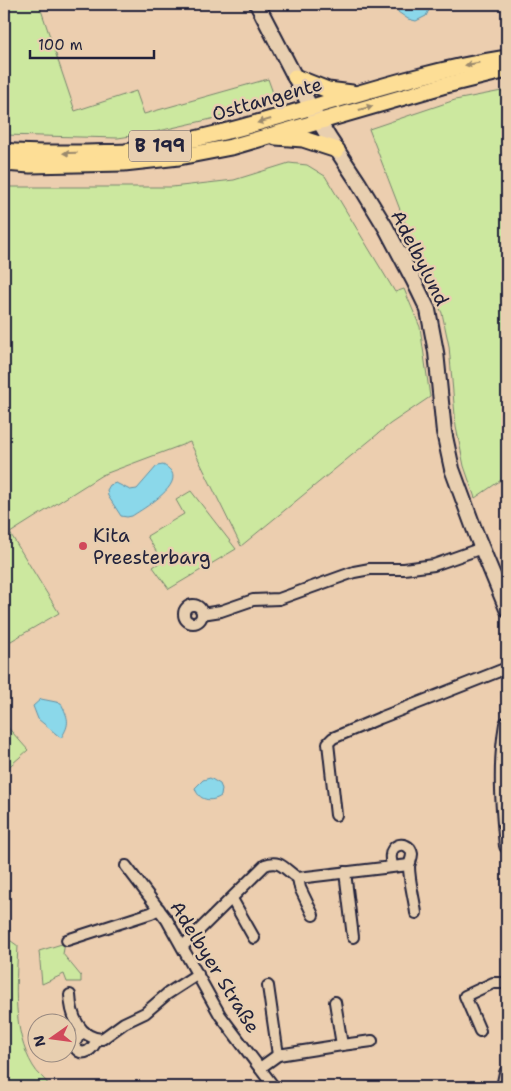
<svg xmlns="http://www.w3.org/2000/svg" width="511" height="1091" viewBox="0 0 511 1091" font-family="'Shantell Sans',sans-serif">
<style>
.green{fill:#cce89f;stroke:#77856d}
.water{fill:#8bd8ea;stroke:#618fa4}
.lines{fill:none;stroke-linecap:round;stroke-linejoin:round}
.street-casing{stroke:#22223b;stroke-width:14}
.secondary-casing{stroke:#22223b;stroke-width:18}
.primary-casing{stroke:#22223b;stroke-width:19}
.street{stroke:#e8cfb0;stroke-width:10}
.secondary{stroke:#e8cfb0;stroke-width:14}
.primary{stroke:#fdde96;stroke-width:15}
.oneway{fill:#9a896d}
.poi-dot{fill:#d1495b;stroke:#e8cfb0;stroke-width:2}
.labels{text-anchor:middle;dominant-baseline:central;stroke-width:5;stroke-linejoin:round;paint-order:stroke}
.shield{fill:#e8cfb0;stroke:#5d565e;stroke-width:1}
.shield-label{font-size:18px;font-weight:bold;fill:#22223b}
.street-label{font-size:19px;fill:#22223b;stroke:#e8cfb0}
.poi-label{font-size:19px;fill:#22223b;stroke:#e8cfb0;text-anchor:start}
</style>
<rect width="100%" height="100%" fill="#ecceaf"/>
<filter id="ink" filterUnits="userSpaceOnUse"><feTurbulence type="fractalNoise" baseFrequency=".02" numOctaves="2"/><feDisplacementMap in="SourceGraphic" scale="10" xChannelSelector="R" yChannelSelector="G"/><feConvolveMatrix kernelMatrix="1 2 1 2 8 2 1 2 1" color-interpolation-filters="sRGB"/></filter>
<g filter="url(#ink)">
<g class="green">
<path d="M8,4H39L75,111L136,91L144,114L268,79L277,104L150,133L118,138L4,135V5Z"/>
<path d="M507,90V476L475,498L464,466L456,427L449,346L442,313L429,285L369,129L455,100Z"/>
<path d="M289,163L307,165L325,176L395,292L404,289L420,327L430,397L390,424L241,546L190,442L102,475L10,533L59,613L4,645V187H172L234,180Z"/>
<path d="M191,491L236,549L169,589L153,567L162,561L147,536L184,514L176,500Z"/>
<path d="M4,723L28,750L4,771Z"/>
<path d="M4,936L18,946C16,985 12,1031 33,1066C37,1074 46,1079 50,1087H4Z"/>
<path d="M65,943L63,954L81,976V982H67L64,974L42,984L39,951Z"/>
</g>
<g class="water">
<path d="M398,4H432L426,16L416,21L408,19L398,12Z"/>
<path d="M163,465C194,480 144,508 132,516L127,517L121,516L108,496L107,490L110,485L116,483L130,490L137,489L157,466Z"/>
<path d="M41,699L61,703C68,718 71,723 61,738L38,719L33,706Z"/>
<path d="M210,778L220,784L222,789L221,796C211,803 198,800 195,788L203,780Z"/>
</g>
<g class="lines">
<defs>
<g id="street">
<circle cx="193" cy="614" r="9"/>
<path d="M202,614L221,611L253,600L279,599L354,572L370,569H404L434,565L482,548"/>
<path d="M336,815L328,743L333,738L380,718L507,668"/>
<path d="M126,866L167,920L220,1015L274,1087"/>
<path d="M392,866C392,863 390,858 391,855C392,842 410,841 412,854C412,858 410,862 409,866C409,881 414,898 416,913"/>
<path d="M345,872L353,937"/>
<path d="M298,878L300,888L313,915"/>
<path d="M232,899L254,938"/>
<path d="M67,940L151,913L159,909"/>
<path d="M183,946L265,865C282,859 284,870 298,878L409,865"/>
<path d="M268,986L278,1055"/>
<path d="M70,995C71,1015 79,1038 102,1039L124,1023L145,1013L167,994L198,974"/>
<path d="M335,1002L342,1045L372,1041"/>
<path d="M480,1031L465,996L493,983H507"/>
<path d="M83,1032C63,1048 87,1065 97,1039"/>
<path d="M260,1068L278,1055L342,1045"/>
</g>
<g id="secondary">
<path d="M257,4L311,108L329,138L358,182L386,228L414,281L428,310L436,352L444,432L452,469L476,534L507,609"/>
<path d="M507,724C500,765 503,805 507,846"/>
<path d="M504,1087L507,1073"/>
</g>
<g id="primary">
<path d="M295,77L328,90L352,93"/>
<path d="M276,137L303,139L337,150"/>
<path d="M4,151C32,154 59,153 87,153C99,152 113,153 125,152C256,134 377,78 507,58"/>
<path d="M4,163L30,165L124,163L179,157L231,147L442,86L507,70"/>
</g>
</defs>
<use href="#street" class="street-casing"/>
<use href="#secondary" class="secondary-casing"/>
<use href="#primary" class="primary-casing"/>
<use href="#street" class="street"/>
<use href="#secondary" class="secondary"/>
<use href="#primary" class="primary"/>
</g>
<defs><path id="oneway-solid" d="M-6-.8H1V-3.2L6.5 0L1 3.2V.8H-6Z" transform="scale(1.25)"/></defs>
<g class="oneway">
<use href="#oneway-solid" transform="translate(472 64) rotate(169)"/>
<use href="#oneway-solid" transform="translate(366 108) rotate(-16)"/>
<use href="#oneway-solid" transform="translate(264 121) rotate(164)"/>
<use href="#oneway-solid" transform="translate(70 153) rotate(179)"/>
</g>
</g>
<circle class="poi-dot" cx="83" cy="546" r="5"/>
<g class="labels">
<rect class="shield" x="129" y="130.5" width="62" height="31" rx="4"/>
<g class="shield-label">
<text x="160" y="146">B 199</text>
</g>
<g class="street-label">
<text transform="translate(267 99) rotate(-16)">Osttangente</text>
<text transform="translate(420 258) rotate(63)">Adelbylund</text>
<text transform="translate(215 967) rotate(58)">Adelbyer Straße</text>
</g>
<g class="poi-label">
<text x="93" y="535">Kita<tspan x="93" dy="22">Preesterbarg</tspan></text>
</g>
</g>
<rect width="511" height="1091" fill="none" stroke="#e8cfb0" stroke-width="20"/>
<rect x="10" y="10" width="491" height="1071" fill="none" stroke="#22223b" stroke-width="2" filter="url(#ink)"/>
<g transform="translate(52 1038) rotate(256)"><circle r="24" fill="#e8cfb0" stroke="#998a81"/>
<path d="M0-4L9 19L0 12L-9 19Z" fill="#d1495b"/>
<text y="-8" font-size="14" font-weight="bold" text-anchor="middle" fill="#22223b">N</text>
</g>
<path d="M30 50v8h124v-8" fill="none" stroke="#22223b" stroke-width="2.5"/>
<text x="38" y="50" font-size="15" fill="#22223b" stroke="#e8cfb0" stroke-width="4" paint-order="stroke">100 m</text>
</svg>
